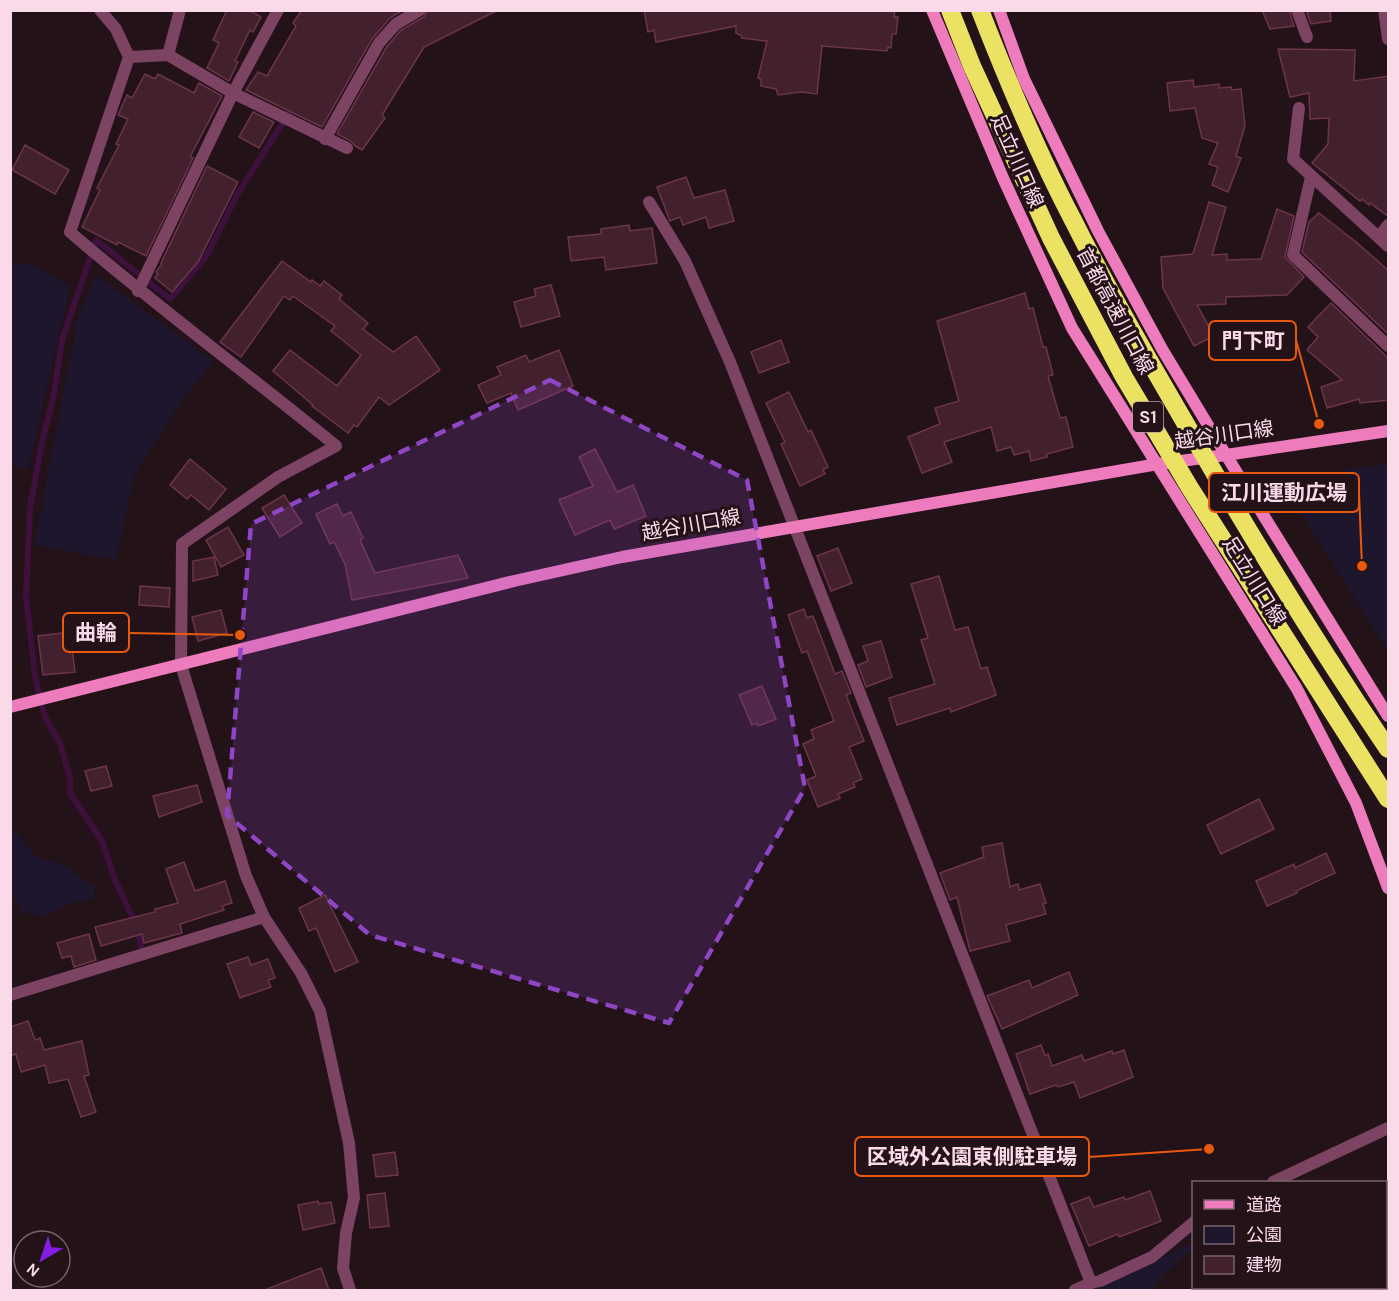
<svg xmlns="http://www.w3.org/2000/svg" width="1399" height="1301" viewBox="0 0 1399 1301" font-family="Karla,'Noto Sans JP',sans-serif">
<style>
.green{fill:#1e162d}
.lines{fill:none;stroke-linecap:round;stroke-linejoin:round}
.stream{stroke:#3e113c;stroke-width:6}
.building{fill:#43202d;stroke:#6c354a;stroke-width:1.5}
.minor{stroke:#7d4363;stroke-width:12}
.secondary{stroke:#ee7cbd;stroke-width:12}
.motorway-bridge{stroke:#ebe263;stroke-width:18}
.marked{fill:#8e46c5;fill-opacity:0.2;stroke:#8e46c5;stroke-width:4.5;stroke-dasharray:12 8;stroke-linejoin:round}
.labels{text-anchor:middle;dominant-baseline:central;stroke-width:6;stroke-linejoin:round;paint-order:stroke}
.shield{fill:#241219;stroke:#ba9eab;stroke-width:1.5}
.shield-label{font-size:18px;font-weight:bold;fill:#fadae9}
.street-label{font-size:20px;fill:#fadae9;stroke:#241219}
.leader{fill:none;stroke:#e8590c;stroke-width:2}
.callout-dot{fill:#e8590c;stroke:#241219;stroke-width:2}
.callout{fill:#241219;stroke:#e8590c;stroke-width:2}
.callout-label{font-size:21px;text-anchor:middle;font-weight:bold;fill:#fadae9}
</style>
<rect width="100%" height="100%" fill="#241219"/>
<g class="green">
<path d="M11,262L34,265L70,287L28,469L11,465Z"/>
<path d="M96,275L213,361L183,398L134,475L116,560L34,545L78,317Z"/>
<path d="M1388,463V651L1281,481Z"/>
<path d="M10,832L16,833L37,857L62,865L95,886L93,900L74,902L45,916L24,913L11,896Z"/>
<path d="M1193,1243V1248L1168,1270L1151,1290H1093Z"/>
</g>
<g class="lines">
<path class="stream" d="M141,946L136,925L115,880L102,841L70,793V778L60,743L45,717L35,677L26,596L30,507L42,443L54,394L62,340L96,240L170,299L207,255L237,195L294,105"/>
</g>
<g class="building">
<path d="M227,10H249L261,17L253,32L250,30L235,61L238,62L229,81L207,68L219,43L213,40Z"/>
<path d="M302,10H403L390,18L372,39L322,127L246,90L258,72L267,76L296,26L293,23Z"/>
<path d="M428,10H498L424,47L382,115L385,118L362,150L355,146L351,141L337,134L386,48L401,30L424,17Z"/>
<path d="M644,10H892L895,11L894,17H898L896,34H892L891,48L888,47L887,51L822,46L817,94L801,92L778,95L776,89L761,86V79L758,78L767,41L742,38V36L736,33V26L656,42L654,30L648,32Z"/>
<path d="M1262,10H1289L1294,26L1270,29Z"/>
<path d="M1306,10H1330L1331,21L1311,24Z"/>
<path d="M1278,49L1355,50L1354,81L1389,76V217L1370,203L1369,205L1362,199L1360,201L1312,163L1328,144L1329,118L1310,119L1309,93L1290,97Z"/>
<path d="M145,74L155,79L158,74L194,93L199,83L222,96L190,157L193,158L146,256L118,242L117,245L82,227L100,190L97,188L119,145L116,144L128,119L118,115L127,95L132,98Z"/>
<path d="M1193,80L1194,87L1219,84V88L1231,87L1232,90L1241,89L1245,126L1236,156L1241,158L1228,192L1212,185L1218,167L1209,164L1218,143L1202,138L1195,108L1170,111L1167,83Z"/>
<path d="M253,112L274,122L259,148L239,137Z"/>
<path d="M25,145L69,170L55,194L12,170Z"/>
<path d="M207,166L238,182L198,262L172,292L155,278L158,274L156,272L162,264L161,263Z"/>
<path d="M686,177L694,198L725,190L734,221L709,228L706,217L683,225L680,217L670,221L657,187Z"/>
<path d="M1209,202L1226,207L1212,255L1227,254V260L1261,259L1277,209L1294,216L1285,257L1304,277L1287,295L1226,297V304L1197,305L1214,336L1194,346L1163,288L1161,257L1193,254Z"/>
<path d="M1319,213L1356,242L1389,271V331L1387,333L1302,252L1309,222Z"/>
<path d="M629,225L630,231L652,228L657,263L606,270L604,257L571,261L568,237L601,234V229Z"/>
<path d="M282,261L311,282L312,280L320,286L324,281L342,295L339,299L368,323L363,329L393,352L416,336L440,370L389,405L379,397L357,427L354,425L348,433L312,406L313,405L273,371L290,350L337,386L361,355L331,331L335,326L293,296L290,300L284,296L241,357L220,342Z"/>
<path d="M551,285L560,316L521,327L514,302L536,296L534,289Z"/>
<path d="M1025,293L1029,309L1033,308L1043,347H1046L1053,375L1048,376L1060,418L1066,417L1073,447L1047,454V457L1031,461L1029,451L1014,455L1011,447L997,451L991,427L944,442L952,462L922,473L908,437L940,424L935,408L959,401L937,321Z"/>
<path d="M1331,303L1389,359V400L1360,403L1359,399L1327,408L1321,387L1342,380L1307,350L1318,337L1308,327Z"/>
<path d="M781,340L789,362L759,373L751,352Z"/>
<path d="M559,350L573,386L518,410L511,393L487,403L478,385L501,375L497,367L526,355L529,362Z"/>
<path d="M789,392L808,432L811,430L828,467L823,470L825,474L800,486L781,444L785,442L766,403Z"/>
<path d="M595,449L617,492L633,485L646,516L614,529L610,520L575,535L559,500L593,486L579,457Z"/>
<path d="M190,459L226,489L209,510L191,495L187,499L170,485Z"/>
<path d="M284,495L302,523L280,537L262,508Z"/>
<path d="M337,504L343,516L351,512L363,538L360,540L375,573L458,555L468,578L352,600L345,564L334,542L330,544L316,514Z"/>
<path d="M228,527L244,555L221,567L206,540Z"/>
<path d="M838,548L852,583L831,591L817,556Z"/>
<path d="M214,557L218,575L193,581V561Z"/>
<path d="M939,576L955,630L968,627L981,669L987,667L996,695L951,712L950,708L897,725L889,698L935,684L921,640L928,638L911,584Z"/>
<path d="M140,586L170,588L169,607L139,605Z"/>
<path d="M804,609L807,618L813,616L835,674L842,671L851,693L846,695L864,741L849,747L862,779L853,783L855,787L838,794L840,798L818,807L807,780L816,776L803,744L814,739L811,730L834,721L807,651L802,653L788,615Z"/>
<path d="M221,610L227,633L198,641L192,617Z"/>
<path d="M70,632L75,672L43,675L38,636Z"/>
<path d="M881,641L892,677L866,687L858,665L868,661L863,646Z"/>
<path d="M762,686L776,719L758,726L757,723L752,725L739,695Z"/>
<path d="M106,766L112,786L91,791L85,771Z"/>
<path d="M197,785L202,802L159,817L153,796Z"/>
<path d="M1259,799L1274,829L1221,854L1207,825Z"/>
<path d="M1002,843L1010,887L1018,884L1019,890L1040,884L1046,903L1043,904L1046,914L1006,925L1010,941L970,951L957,897L950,900L940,873L984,857L982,847Z"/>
<path d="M1326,853L1335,873L1296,891L1297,893L1267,906L1256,881L1294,864L1295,868Z"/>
<path d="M184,862L195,891L225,881L232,903L222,906L224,910L180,924L182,933L144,943L142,934L101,946L95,927L155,912V909L178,903L166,869Z"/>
<path d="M325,895L358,962L335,972L316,928L309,931L299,908Z"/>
<path d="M89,934L96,960L74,967L71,956L62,958L57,943Z"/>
<path d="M248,957L251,965L268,959L275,978L268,980L271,987L240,998L227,964Z"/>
<path d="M1069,972L1078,995L1002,1029L987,996L1029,980L1032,988Z"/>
<path d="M28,1021L35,1040L40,1038L44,1050L82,1041L89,1075L84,1076L96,1112L81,1117L68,1079L49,1083L45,1065L21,1072L16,1054L10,1056V1027Z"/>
<path d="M1041,1045L1045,1056L1048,1054L1052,1066L1082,1055L1084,1061L1112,1051L1113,1054L1124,1050L1133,1077L1080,1098L1074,1082L1058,1087L1056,1085L1030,1094L1016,1054Z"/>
<path d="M395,1152L398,1175L376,1177L373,1155Z"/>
<path d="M1150,1191L1161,1221L1119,1237L1118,1234L1089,1246L1071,1204L1089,1197L1094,1207L1124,1197L1125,1200Z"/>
<path d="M385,1193L389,1226L370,1228L367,1195Z"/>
<path d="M318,1201L319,1204L331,1202L335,1223L303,1230L298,1205Z"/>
<path d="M321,1268L329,1290H267V1289Z"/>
</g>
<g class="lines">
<g class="minor">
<path d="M100,10L116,29L129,57L70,232C156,306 248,374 336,446L278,477L182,544L181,665L246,876L264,917L301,973L320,1011L349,1143L354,1198L346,1233L343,1268L350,1290"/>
<path d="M1297,10L1307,37"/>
<path d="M1384,10L1388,39"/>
<path d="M168,55L180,10"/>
<path d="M129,57L168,55L233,93L347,148"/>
<path d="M1299,108L1293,159L1388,246"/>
<path d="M325,139L379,43L396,24L420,10"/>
<path d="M1311,177L1293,255L1388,346"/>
<path d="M649,202L685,261L730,362L1091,1283L1075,1290"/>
<path d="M1379,237L1388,225"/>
<path d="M138,291L233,93L278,10"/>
<path d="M10,995L264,917"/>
<path d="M1273,1182L1388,1128"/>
<path d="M1091,1283L1100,1281L1152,1257L1194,1222"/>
</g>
<g class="secondary">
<path d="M932,10L1003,178L1072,328L1297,689L1356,803L1388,888"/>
<path d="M999,10L1024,79L1098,231L1162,349L1226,455L1388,716"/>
<path d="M10,707L514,581L622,557L1158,464L1226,455L1388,431"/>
</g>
<g class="motorway-bridge">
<path d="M950,10L972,66L1051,238L1124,377L1190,488L1388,799"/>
<path d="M980,10C1008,82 1038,154 1074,222C1112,298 1155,371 1198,445C1258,548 1321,650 1388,749"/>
</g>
</g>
<path class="marked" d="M550,380L747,480L805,788L669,1023L370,935L227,815L251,524Z"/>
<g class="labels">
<rect class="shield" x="1133" y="402" width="30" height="30" rx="4.5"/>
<g class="shield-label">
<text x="1148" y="417">S1</text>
</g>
<g class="street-label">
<text transform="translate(1017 161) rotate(66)">足立川口線</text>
<text transform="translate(1115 311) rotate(62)">首都高速川口線</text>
<text transform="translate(1224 435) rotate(-8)">越谷川口線</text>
<text transform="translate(691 525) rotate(-10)">越谷川口線</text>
<text transform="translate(1254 581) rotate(58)">足立川口線</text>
</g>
</g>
<path class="leader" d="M1319 424L1296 340M1362 566L1359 493M240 635L129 633M1209 1149L1089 1157"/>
<g class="callout-dot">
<circle cx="1319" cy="424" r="6"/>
<circle cx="1362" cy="566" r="6"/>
<circle cx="240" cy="635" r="6"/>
<circle cx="1209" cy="1149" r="6"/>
</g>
<g class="callout">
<rect x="1209" y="321" width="87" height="39" rx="6"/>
<rect x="1209" y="473" width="150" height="39" rx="6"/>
<rect x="63" y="613" width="66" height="39" rx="6"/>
<rect x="855" y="1137" width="234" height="39" rx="6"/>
</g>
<g class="callout-label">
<text x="1253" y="348">門下町</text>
<text x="1284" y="500">江川運動広場</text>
<text x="96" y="640">曲輪</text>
<text x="972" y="1164">区域外公園東側駐車場</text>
</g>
<rect width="1399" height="1301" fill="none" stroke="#fadae9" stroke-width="24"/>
<rect x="1192" y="1181" width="195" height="108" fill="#241219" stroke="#7a626c" stroke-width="1.5"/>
<rect x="1204" y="1200" width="30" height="9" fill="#ee7cbd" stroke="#7a626c" stroke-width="1.5"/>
<text x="1246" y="1211" font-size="18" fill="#fadae9">道路</text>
<rect x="1204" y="1226" width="30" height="18" fill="#1e162d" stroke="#7a626c" stroke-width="1.5"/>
<text x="1246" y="1241" font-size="18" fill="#fadae9">公園</text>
<rect x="1204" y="1256" width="30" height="18" fill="#43202d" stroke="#7a626c" stroke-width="1.5"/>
<text x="1246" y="1271" font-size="18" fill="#fadae9">建物</text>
<g transform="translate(42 1259) rotate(219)"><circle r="28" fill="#241219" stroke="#7a626c" stroke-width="1.5"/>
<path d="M0-4.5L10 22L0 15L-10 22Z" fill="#821de2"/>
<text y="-9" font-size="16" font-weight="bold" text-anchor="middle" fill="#fadae9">N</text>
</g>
</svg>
